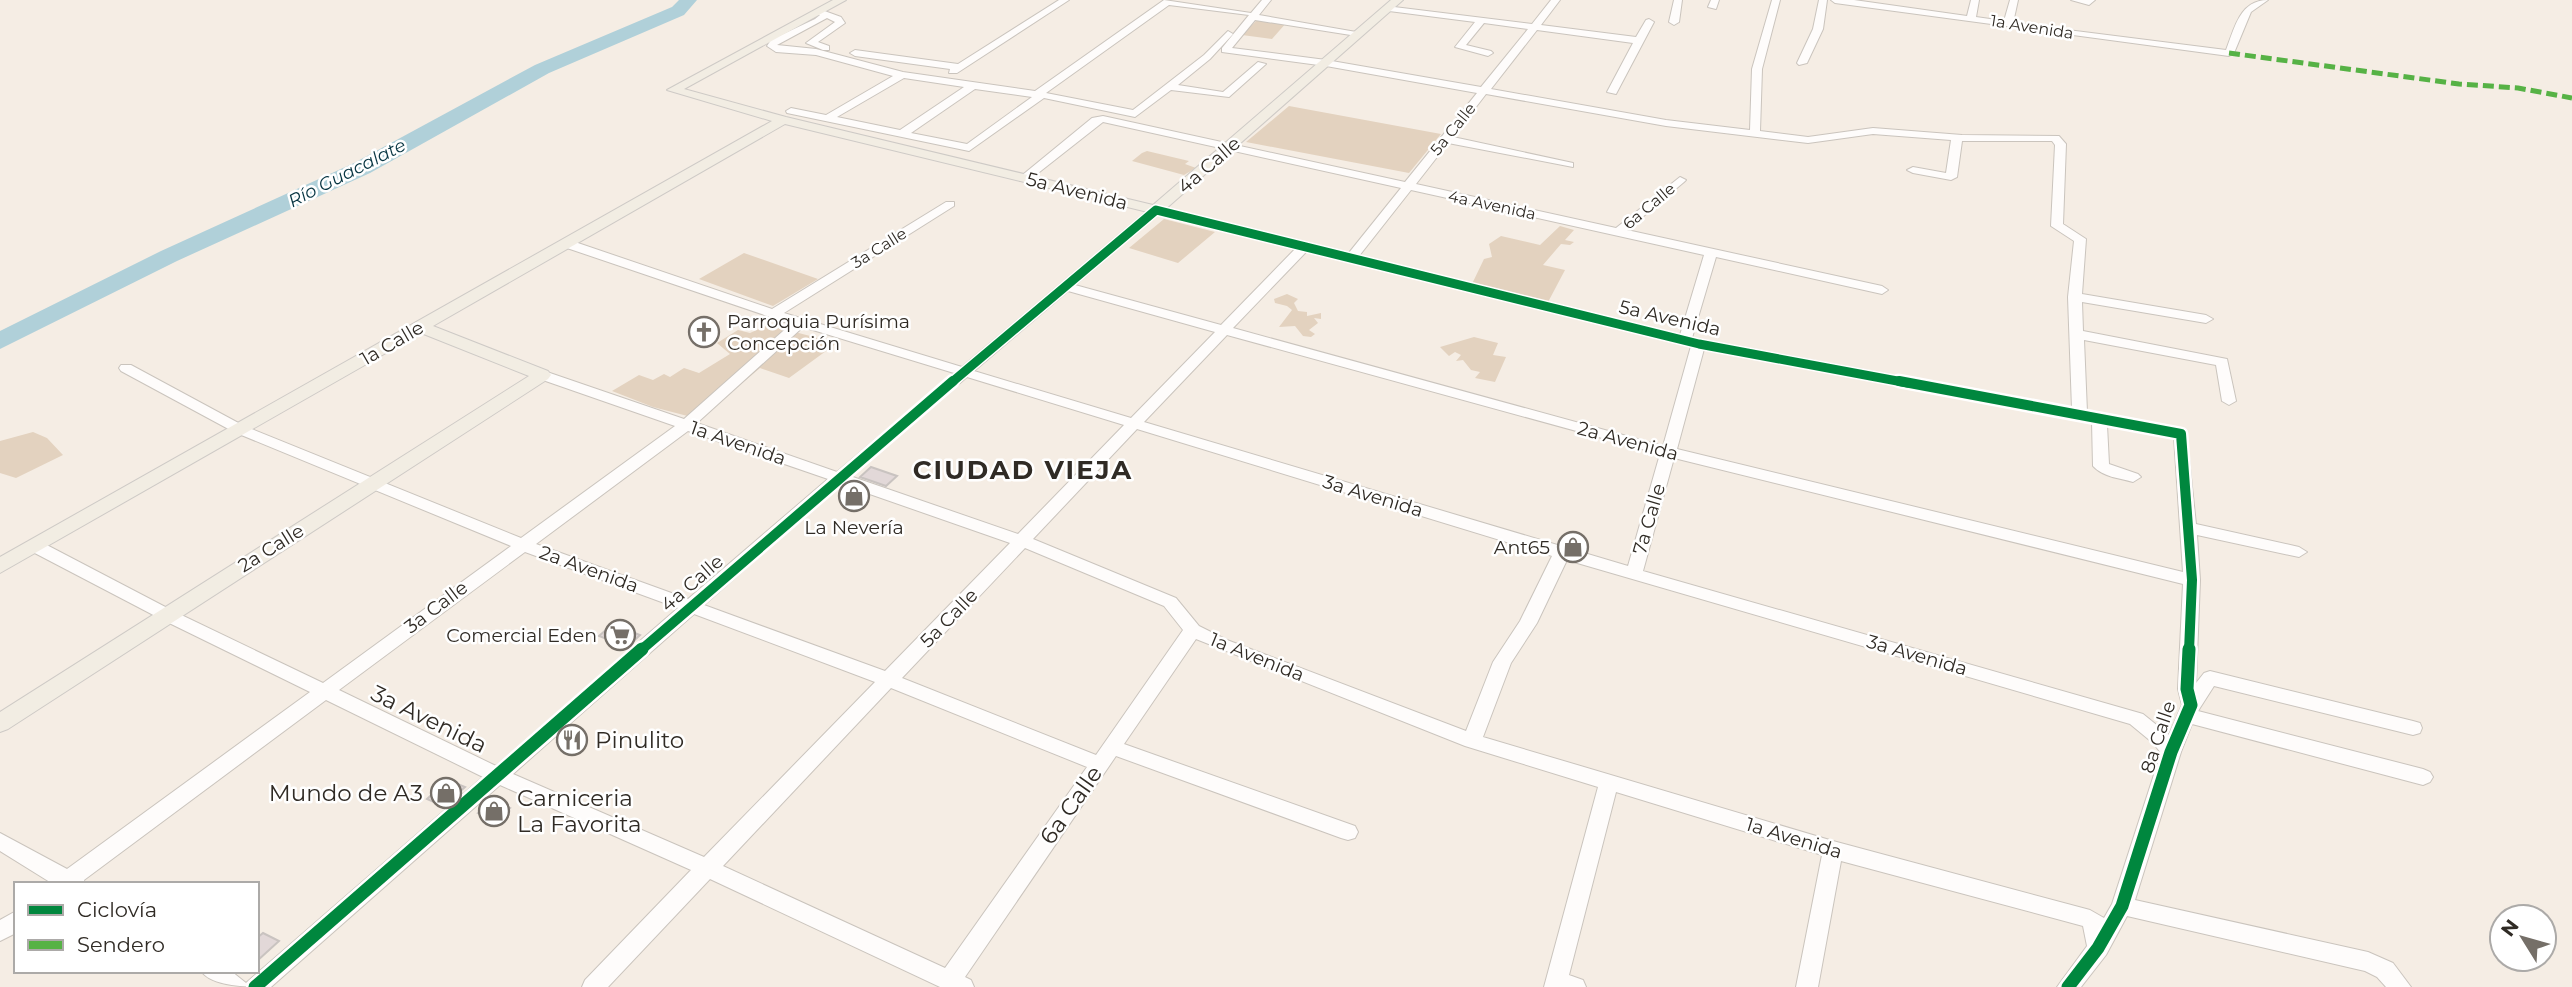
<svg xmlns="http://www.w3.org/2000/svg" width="2572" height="987" viewBox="0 0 2572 987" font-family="Montserrat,sans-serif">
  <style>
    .green { fill: #e3d2bf }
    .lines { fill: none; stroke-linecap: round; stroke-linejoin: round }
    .river { fill: #b0d0d9; fill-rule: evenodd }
    .building { fill: #e2d8d8; stroke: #c9c3c0; stroke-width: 2 }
    .minor-casing { stroke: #cac4bd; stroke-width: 2 }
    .major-casing { stroke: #cecac6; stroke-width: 2 }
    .minor { fill: #fefcfb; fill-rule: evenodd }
    .major { fill: #f2ede3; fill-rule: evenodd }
    .quiet { stroke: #56b245; stroke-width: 5; stroke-dasharray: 11 5; stroke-linecap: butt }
    .cycleway-far2-casing { stroke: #fff; stroke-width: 12 }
    .cycleway-far1-casing { stroke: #fff; stroke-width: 15 }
    .cycleway-casing { stroke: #fff; stroke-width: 18 }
    .cycleway-far2 { stroke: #00873e; stroke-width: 9 }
    .cycleway-far1 { stroke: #00873e; stroke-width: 10 }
    .cycleway { stroke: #00873e; stroke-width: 13 }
    .labels { text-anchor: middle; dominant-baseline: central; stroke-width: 5; stroke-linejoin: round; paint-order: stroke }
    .far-street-label { font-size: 16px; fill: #302b25; stroke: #fff }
    .far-water-label { font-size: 18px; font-style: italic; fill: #063441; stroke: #fff }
    .street-label { font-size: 19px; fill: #302b25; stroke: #fff }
    .poi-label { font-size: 19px; fill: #302b25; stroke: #fff; text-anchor: end }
    .near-street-label { font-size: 23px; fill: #302b25; stroke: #fff }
    .near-poi-label { font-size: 23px; fill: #302b25; stroke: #fff; text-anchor: start }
    .district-label { font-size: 26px; font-weight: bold; letter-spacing: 2px; fill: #302b25; stroke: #fff }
  </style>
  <rect width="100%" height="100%" fill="#f5ede4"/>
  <path class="green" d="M 1258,19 L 1287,22 L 1272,39 L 1242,35 Z
    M 1289,106 L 1441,134 L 1409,173 L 1246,142 Z
    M 1147,151 L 1189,161 L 1185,164 L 1196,168 L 1184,175 L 1132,161 L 1142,153 Z
    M 1164,219 L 1215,232 L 1178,263 L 1129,248 Z
    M 1560,226 L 1574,230 L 1565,240 L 1574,242 L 1570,245 L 1561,244 L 1543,265 L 1565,270 L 1547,304 L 1471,286 L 1484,259 L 1492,257 L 1489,244 L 1501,236 L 1540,245 Z
    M 744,253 L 818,279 L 773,306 L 699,279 Z
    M 1287,294 L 1298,299 L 1294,303 L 1298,311 L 1307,312 L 1307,316 L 1321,313 L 1321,319 L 1314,318 L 1318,323 L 1309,330 L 1315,334 L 1311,337 L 1303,336 L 1295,326 L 1279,327 L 1292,310 L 1287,306 L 1275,303 L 1274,299 Z
    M 768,325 L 837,343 L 789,378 L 760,368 L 699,419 L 653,407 L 612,391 L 639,375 L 653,380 L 664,374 L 670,377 L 684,368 L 699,373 L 730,354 L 717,343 L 738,330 L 750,333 Z
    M 1474,337 L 1498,343 L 1493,355 L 1506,357 L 1495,382 L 1475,378 L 1480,372 L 1471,370 L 1463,360 L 1456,361 L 1461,355 L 1455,352 L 1449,356 L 1440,347 Z
    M 33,432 L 47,438 L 63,455 L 16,478 L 0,473 L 0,441 Z"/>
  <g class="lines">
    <path class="river" d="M 679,0 L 697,0 L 684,15 L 549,73 L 370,173 L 177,261 L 0,349 L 0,331 L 161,251 L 354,163 L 535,65 L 672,7 Z"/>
  </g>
  <path class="building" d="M 871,467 L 897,476 L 886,486 L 860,477 Z
    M 613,624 L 640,635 L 627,647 L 599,636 Z
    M 568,732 L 586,739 L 575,749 L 557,742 Z
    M 448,780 L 465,787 L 443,806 L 427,799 Z
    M 493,800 L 510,808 L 495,822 L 478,813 Z
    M 263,933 L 279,941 L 257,961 L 257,938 Z"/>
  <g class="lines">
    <g class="minor-casing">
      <path id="minor" d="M 1059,0 L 1069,0 L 957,73 L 949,73 L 950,69 L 855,56 L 850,53 L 855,50 L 958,64 Z
        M 1164,0 L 1251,13 L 1262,0 L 1271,0 L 1259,15 L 1362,33 L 1357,36 L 1255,20 L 1232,48 L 1326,60 L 1481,87 L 1528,29 L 1484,23 L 1466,45 L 1491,51 L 1493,53 L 1488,56 L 1455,47 L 1475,22 L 1389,11 L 1386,10 L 1386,6 L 1532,24 L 1551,0 L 1560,0 L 1541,25 L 1636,37 L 1646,20 L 1649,19 L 1654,22 L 1616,94 L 1607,92 L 1633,43 L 1537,30 L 1491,89 L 1666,120 L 1750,130 L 1752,69 L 1772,0 L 1780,0 L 1762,69 L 1760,131 L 1808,137 L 1873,128 L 1962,135 L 2059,136 L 2066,144 L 2063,224 L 2086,239 L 2082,294 L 2206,315 L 2213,319 L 2206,323 L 2082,302 L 2083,331 L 2227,359 L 2236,401 L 2229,405 L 2222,401 L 2216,365 L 2084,340 L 2087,412 L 2186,431 L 2196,524 L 2299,547 L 2307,552 L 2299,557 L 2197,535 L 2200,580 L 2196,683 L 2204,673 L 2210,671 L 2413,721 L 2420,723 L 2422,728 L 2420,733 L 2413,735 L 2214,686 L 2198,711 L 2423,769 L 2430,772 L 2433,777 L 2430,782 L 2423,785 L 2192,724 L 2181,752 L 2135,900 L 2368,952 L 2393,963 L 2411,987 L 2386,987 L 2377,977 L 2365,971 L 2127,916 L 2106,955 L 2081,987 L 2057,987 L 2087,946 L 2083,926 L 1841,861 L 1818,987 L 1796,987 L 1822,855 L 1616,792 L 1569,975 L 1583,980 L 1586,987 L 1544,987 L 1598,787 L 1465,746 L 1196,639 L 1124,744 L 1355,826 L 1358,832 L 1355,838 L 1348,840 L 1341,838 L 1116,756 L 965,977 L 971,980 L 974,987 L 940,987 L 710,879 L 608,987 L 582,987 L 585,980 L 691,870 L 500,785 L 271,987 C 249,987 212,987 201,971 L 231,971 L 246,983 L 483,777 L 326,700 L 84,880 L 85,884 L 53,884 L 0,851 L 0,833 L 67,869 L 310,692 L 161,619 L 29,550 L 27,546 L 29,542 L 41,542 L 173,611 L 323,683 L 511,546 L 234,432 L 121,371 L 119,368 L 121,365 L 131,365 L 244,426 L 521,538 L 675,426 L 537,378 L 535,375 L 537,372 L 547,372 L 684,419 L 791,324 L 564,247 L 564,241 L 572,241 L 772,309 L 946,202 L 954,202 L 954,206 L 784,313 L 962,367 L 1152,207 L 1156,206 L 1348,254 L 1401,188 L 1103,122 L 1028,181 L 1020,181 L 1020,177 L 1092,118 L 1103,116 L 1405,182 L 1477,93 L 1326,66 L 1222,52 L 1222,48 L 1249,15 L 1169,5 L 1046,93 L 1133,110 L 1204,55 L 1228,31 L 1233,34 L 1210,59 L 1178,85 L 1223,92 L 1258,62 L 1266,64 L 1229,97 L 1171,90 L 1135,117 L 1044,98 L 969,151 L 787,113 L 786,111 L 791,108 L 826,115 L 893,76 L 816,55 L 776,52 L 767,46 L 771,40 L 815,19 L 820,15 L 814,12 L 819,9 L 841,17 L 845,23 L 818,42 L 829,46 L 829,50 L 823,50 L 806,43 L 835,22 L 827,18 L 777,45 L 816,49 L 903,72 L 1035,91 ZM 904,78 L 964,87 L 900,130 L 837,117 ZM 975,89 L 1032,97 L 967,144 L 911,133 ZM 1486,94 L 1666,126 L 1808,143 L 1873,134 L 1951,140 L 1946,173 L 1913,167 L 1907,170 L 1913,173 L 1951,180 L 1957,177 L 1962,141 L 2052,141 L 2055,145 L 2051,226 L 2074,241 L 2068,297 L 2072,409 L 1692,338 L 1716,257 L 1882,294 L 1888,290 L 1882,286 L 1627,230 L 1684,182 L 1686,180 L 1680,177 L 1616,228 L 1416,184 L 1448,143 L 1573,167 L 1573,163 L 1453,137 ZM 1411,190 L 1704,255 L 1680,335 L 1359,256 ZM 1158,214 L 1296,248 L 1221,325 L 1075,285 ZM 1307,251 L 1691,346 L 1663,446 L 1233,328 ZM 1068,291 L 1215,332 L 1131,418 L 974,371 ZM 803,327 L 954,373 L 837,472 L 697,423 ZM 1227,335 L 1660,454 L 1628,566 L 1144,422 ZM 1704,349 L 2092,422 L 2093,466 C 2103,477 2119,478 2133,482 L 2141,477 L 2138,474 L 2109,464 L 2107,425 L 2174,437 L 2183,572 L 1677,449 ZM 967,377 L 1124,425 L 1018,534 L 850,476 ZM 1137,429 L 1552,556 L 1520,621 L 1493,662 L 1466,731 L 1227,640 L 1199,626 L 1176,598 L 1033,539 ZM 688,431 L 828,479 L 688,599 L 536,544 ZM 1674,458 L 2183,584 L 2178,689 L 2182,705 L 2169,735 L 2143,714 L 1643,571 ZM 841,484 L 1010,543 L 885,671 L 704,605 ZM 1025,548 L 1164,606 L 1183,630 L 1096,755 L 902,678 ZM 525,552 L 678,608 L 496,766 L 339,690 ZM 1567,560 L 2130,724 L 2153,743 L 2161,753 L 2112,904 L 2104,918 L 2090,910 L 1833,841 L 1483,737 L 1511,663 L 1537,623 ZM 694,614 L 875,682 L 704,857 L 513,774 ZM 891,688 L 1087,767 L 945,968 L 723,866 Z
        M 1674,0 L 1682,0 L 1679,22 L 1674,25 L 1669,22 Z
        M 1711,0 L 1719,0 L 1716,9 L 1708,7 Z
        M 1819,0 L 1827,0 L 1823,29 L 1807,63 L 1799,65 L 1797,63 L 1813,29 Z
        M 1831,0 L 1854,0 L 1967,16 L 1971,0 L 1979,0 L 1976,17 L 2004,21 L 2010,0 L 2018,0 L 2013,23 L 2226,50 C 2235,27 2240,0 2268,0 L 2251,12 L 2234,53 L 2229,56 L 1835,3 Z
        M 2071,0 L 2095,0 L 2089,5 Z
        M 16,911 L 16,933 L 0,941 L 0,920 Z"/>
    </g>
    <g class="major-casing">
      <path id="major" d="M 833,0 L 846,0 L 684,89 L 786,117 L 1153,205 L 1391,0 L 1403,0 L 1161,213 L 1156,214 L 785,124 L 433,326 L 548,371 L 551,375 L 548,379 L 8,729 L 0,732 L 0,712 L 529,376 L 421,333 L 0,573 L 0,557 L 772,121 L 667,90 Z"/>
    </g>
    <use href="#minor" class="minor"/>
    <use href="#major" class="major"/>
    <path class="quiet" d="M 2229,53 L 2459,84 L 2518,88 L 2572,98"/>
    <g class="cycleway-far2-casing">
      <path id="cycleway-far2" d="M 951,383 L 1156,210 L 1699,344 L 1908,383"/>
    </g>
    <g class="cycleway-far1-casing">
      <path id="cycleway-far1" d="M 1899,381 L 2181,434 L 2192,580 L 2189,651
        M 640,651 L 953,381"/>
    </g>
    <g class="cycleway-casing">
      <path id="cycleway" d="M 255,987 L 642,649
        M 2068,987 L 2098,948 L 2122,906 L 2171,752 L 2191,705 L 2187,689 L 2189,649"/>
    </g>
    <use href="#cycleway-far2" class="cycleway-far2"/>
    <use href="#cycleway-far1" class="cycleway-far1"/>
    <use href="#cycleway" class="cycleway"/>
  </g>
  <defs>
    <g id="church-ring" transform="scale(1.575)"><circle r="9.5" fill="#fff" stroke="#756f68" stroke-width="1.5"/><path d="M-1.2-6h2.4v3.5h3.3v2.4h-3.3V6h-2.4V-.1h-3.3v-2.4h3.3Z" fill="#756f68"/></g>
    <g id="shop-ring" transform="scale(1.575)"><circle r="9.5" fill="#fff" stroke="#756f68" stroke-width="1.5"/><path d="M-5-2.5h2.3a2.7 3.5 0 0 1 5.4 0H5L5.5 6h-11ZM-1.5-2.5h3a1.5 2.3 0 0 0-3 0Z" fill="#756f68"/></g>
    <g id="supermarket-ring" transform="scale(1.575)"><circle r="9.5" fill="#fff" stroke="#756f68" stroke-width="1.5"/><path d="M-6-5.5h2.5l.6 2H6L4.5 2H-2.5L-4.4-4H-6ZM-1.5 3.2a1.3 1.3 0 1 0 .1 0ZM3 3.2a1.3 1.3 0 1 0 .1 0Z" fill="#756f68"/></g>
    <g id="restaurant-ring" transform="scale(1.575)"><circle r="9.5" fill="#fff" stroke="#756f68" stroke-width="1.5"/><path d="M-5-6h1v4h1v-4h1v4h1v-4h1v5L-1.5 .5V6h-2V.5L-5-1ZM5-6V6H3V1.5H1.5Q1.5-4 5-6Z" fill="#756f68"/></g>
  </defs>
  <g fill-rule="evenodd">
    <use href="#church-ring" x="704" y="332"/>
    <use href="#shop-ring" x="854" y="496"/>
    <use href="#shop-ring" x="1573" y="547"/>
    <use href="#supermarket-ring" x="620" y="635"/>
    <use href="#restaurant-ring" x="572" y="740"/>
    <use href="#shop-ring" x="446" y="793"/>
    <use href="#shop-ring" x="494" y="811"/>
  </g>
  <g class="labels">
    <g class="far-street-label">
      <text transform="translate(2032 27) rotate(9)">1a Avenida</text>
      <text transform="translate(1453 129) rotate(-51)">5a Calle</text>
      <text transform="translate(1492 205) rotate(12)">4a Avenida</text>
      <text transform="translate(1649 206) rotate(-40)">6a Calle</text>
      <text transform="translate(879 248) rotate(-32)">3a Calle</text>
    </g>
    <g class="far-water-label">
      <text transform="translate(347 173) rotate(-27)">Río Guacalate</text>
    </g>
    <g class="street-label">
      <text transform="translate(1209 165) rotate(-41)">4a Calle</text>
      <text transform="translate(1077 191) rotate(14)">5a Avenida</text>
      <text transform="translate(1670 318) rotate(13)">5a Avenida</text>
      <text transform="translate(392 343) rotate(-30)">1a Calle</text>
      <text transform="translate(1628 441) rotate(15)">2a Avenida</text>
      <text transform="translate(738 443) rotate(19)">1a Avenida</text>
      <text transform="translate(1373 496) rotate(17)">3a Avenida</text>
      <text transform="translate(1649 519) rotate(-74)">7a Calle</text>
      <text transform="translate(271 548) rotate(-32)">2a Calle</text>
      <text transform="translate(589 569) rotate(20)">2a Avenida</text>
      <text transform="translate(692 583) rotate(-41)">4a Calle</text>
      <text transform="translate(436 607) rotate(-37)">3a Calle</text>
      <text transform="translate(949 618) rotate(-46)">5a Calle</text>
      <text transform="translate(1917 655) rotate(16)">3a Avenida</text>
      <text transform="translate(1257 657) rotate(22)">1a Avenida</text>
      <text transform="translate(2158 737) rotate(-72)">8a Calle</text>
      <text transform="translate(1794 838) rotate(17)">1a Avenida</text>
    </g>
    <g class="poi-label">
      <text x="727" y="321" text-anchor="start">Parroquia Purísima<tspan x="727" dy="22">Concepción</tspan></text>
      <text x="854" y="527" text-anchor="middle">La Nevería</text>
      <text x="1550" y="547">Ant65</text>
      <text x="597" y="635">Comercial Eden</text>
    </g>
    <g class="near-street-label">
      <text transform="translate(429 719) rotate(26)">3a Avenida</text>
      <text transform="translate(1071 805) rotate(-55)">6a Calle</text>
    </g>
    <g class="near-poi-label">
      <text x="595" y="740">Pinulito</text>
      <text x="423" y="793" text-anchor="end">Mundo de A3</text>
      <text x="517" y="798">Carniceria<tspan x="517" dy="26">La Favorita</tspan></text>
    </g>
    <g class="district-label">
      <text x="1023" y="470">CIUDAD VIEJA</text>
    </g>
  </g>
  <rect x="14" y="882" width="245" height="91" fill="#ffffff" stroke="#acaaa8" stroke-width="2"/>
  <rect x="28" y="905" width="35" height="10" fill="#00873e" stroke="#acaaa8" stroke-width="2"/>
  <text x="77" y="917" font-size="21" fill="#302b25">Ciclovía</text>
  <rect x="28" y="940" width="35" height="10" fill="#56b245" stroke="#acaaa8" stroke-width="2"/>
  <text x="77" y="952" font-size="21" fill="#302b25">Sendero</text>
  <g transform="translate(2523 938) rotate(307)"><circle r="33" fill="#ffffff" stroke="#acaaa8" stroke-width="2"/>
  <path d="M0-5L12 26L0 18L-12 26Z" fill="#756f68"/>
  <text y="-10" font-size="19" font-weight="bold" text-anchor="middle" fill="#302b25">N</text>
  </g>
</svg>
